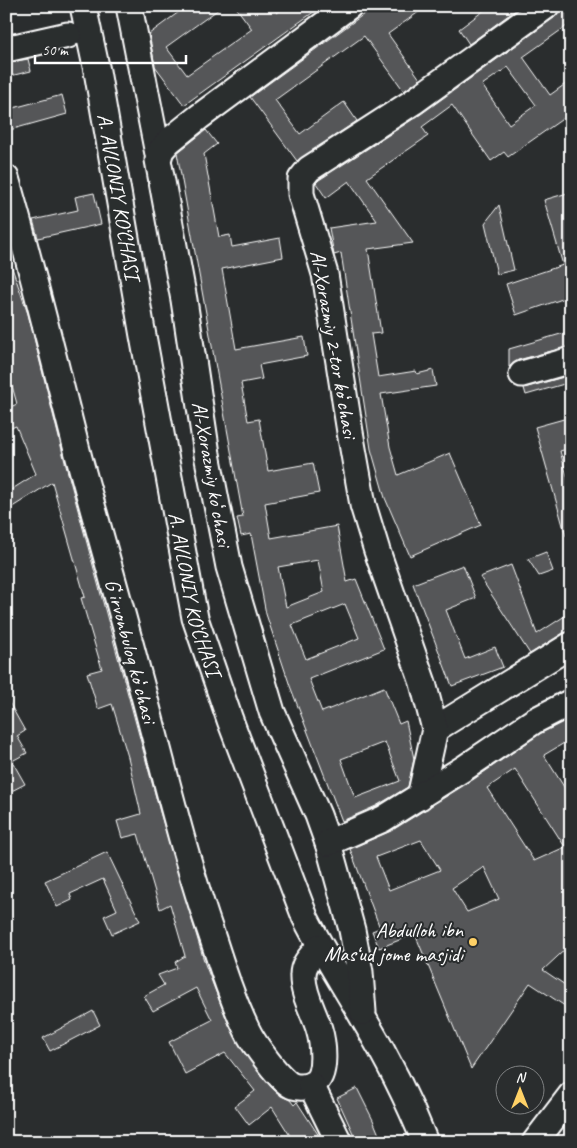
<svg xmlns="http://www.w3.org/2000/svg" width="577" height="1148" viewBox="0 0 577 1148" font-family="Caveat,sans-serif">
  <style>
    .building { fill: #555758; stroke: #fff; fill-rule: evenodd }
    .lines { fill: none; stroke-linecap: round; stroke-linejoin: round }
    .street-casing { stroke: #fff; stroke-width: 29 }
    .street { stroke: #2a2d2e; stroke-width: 25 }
    .poi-dot { fill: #ffd166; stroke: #2a2d2e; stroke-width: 2 }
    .labels { text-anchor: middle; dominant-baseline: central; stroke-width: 4; stroke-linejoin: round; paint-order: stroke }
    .street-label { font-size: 21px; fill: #fff; stroke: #2a2d2e }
    .poi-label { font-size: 21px; fill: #fff; stroke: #2a2d2e; text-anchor: end }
  </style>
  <rect width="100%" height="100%" fill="#2a2d2e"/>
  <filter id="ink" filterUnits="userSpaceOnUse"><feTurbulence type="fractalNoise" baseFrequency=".02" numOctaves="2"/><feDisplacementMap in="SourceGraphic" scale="10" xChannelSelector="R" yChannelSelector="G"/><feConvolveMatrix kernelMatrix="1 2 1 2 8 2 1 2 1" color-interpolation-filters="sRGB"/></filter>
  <g filter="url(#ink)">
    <path class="building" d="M 187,6 L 223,6 L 166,47 L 187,75 L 252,29 L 235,6 L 272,6 L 277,13 L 286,6 L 322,6 L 184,105 L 155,66 L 149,34 Z
      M 375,6 L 427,6 L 388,34 L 420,79 L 404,91 L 364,36 L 275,100 L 300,134 L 344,102 L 357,121 L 297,161 L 250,97 Z
      M 490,6 L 521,6 L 469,44 L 459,29 Z
      M 560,6 L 571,6 L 571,23 L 523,57 L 550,95 L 571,80 L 571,113 L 508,157 L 504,152 L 491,161 L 452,105 L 422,127 L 428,136 L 367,178 L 413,243 L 368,249 L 381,333 L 371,334 L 378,377 L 416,371 L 417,374 L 433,370 L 436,386 L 381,394 L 390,447 L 398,475 L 450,453 L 481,525 L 410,556 L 385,498 L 371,449 L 341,253 L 334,255 L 329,228 L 377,221 L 349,181 L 326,198 L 316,183 L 319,180 L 421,114 L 554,18 L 559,12 ZM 508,67 L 536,105 L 509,124 L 482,85 Z
      M 28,59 L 31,71 L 6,77 L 6,63 Z
      M 62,95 L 67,114 L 6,131 L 6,110 Z
      M 206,130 L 217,144 L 204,154 L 219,237 L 230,235 L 232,247 L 280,238 L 283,257 L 222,269 L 236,349 L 304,337 L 307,356 L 259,365 L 262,379 L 241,383 L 248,421 L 259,419 L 268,471 L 313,463 L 319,493 L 265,503 L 271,538 L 337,526 L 347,582 L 356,579 L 384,649 L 309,679 L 322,712 L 384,687 L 399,724 L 406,721 L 414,759 L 408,787 L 376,806 L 342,821 L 290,686 L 266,614 L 251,534 L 241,536 L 237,518 L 243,517 L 177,153 ZM 318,560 L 324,592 L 286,607 L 278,567 ZM 345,604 L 359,638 L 306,659 L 292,625 ZM 385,742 L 400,781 L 355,798 L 341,759 Z
      M 571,192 L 571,296 L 516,315 L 506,284 L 563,265 L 544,200 Z
      M 94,193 L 101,224 L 38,238 L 33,220 L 78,210 L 75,197 Z
      M 499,205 L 514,270 L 497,274 L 485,223 Z
      M 9,259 L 28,314 L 65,462 L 160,812 L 205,964 L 229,1025 L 243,1051 L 272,1088 L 281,1096 L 290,1100 L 294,1105 L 297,1102 L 323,1142 L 294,1142 L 272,1107 L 249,1125 L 235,1106 L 255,1091 L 225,1053 L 185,1074 L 169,1042 L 212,1020 L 196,988 L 153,1011 L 144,996 L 164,985 L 158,975 L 177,968 L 175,962 L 185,956 L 170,904 L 160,909 L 138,834 L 122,838 L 117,821 L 141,814 L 128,757 L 112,704 L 98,709 L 87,673 L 102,669 L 81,598 L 85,597 L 52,482 L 6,511 L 6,493 L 36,474 L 16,426 L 6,430 L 6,409 L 17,404 L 6,364 L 6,260 Z
      M 571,331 L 571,346 L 518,360 L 509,367 L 509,349 Z
      M 571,375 L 571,382 L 526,395 L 524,388 Z
      M 571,417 L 571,448 L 560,451 L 571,490 L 571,535 L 566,536 L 535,427 Z
      M 546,552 L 553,571 L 539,576 L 528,559 Z
      M 463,565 L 476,598 L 446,610 L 465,659 L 495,647 L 503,667 L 452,686 L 413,584 Z
      M 511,565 L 537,634 L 571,612 L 571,631 L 563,633 L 530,654 L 480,577 Z
      M 6,697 L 25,731 L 17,736 L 27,753 L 12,761 L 25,784 L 6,794 Z
      M 571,718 L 571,739 L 544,755 L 571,798 L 571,944 L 543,970 L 571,989 L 571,1010 L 530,983 L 471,1069 L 415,934 L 379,948 L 372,931 L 380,928 L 350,849 L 391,831 L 474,779 L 541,733 ZM 515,769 L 565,847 L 534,861 L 487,788 ZM 421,840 L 440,870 L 389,890 L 376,857 ZM 484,867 L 499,899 L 467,912 L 452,888 Z
      M 107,852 L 140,921 L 112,934 L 104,916 L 117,910 L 103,879 L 70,894 L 72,900 L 57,907 L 45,881 Z
      M 93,1011 L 100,1025 L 50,1051 L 43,1038 Z
      M 357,1088 L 373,1120 L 382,1142 L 357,1142 L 337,1098 Z"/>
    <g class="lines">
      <g class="street-casing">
        <g id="street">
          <path id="s1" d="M 83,6 L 97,71 L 143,336 L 195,618 L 230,720 L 305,917 C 322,951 343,983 362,1016 C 386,1056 408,1099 425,1142"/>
          <path d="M 129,6 L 158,154"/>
          <path d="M 349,6 L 199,117 L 169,141 L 161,150 L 158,160 L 184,300 L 207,454 L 229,567 L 272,712 L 318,815 L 328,843 L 352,930 L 360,972 L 363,1012"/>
          <path d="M 6,49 L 68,35"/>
          <path d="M 6,178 C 33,271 55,365 79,458 C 99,531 120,604 139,677 C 163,765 183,853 213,939 C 223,970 233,1001 247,1030 C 252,1041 281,1083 293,1086 C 300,1088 308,1087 314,1083 C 327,1075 323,1042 319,1029 C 314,1012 302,993 303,975 C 303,963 312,956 319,947"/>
          <path d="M 522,374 L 571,360"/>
          <path d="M 435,729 L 571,645"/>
          <path d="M 420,797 L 435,729 L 423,683 L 377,551 L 363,505 L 350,432 L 325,274 L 301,194 L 301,179 L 309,169 L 413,102 L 546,6"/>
          <path d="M 328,843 L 383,819 L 466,767 L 534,721 L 571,702"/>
          <path d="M 311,1085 L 339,1142"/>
          <path d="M 535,1142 L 571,1095"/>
        </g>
      </g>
      <use href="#street" class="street"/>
    </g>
  </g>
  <circle class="poi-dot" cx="473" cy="942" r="5"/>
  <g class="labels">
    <g class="street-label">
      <text stroke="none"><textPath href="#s1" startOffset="194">A. AVLONIY KO‘CHASI</textPath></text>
      <text transform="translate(334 344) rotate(80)">Al-Xorazmiy 2-tor koʻchasi</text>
      <text transform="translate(212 474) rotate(80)">Al-Xorazmiy koʻchasi</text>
      <text stroke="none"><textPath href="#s1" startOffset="599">A. AVLONIY KO‘CHASI</textPath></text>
      <text transform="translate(131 651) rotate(75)">Gʻirvonbuloq koʻchasi</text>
    </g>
    <g class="poi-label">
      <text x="463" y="930">Abdulloh ibn<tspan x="463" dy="24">Mas‘ud jome masjidi</tspan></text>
    </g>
  </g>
  <rect width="577" height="1148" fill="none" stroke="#2a2d2e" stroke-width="25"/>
  <rect x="12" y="12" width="552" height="1123" fill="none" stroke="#fff" stroke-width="2" filter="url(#ink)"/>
  <g transform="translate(520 1090)"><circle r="24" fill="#2a2d2e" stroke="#7f8182"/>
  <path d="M0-4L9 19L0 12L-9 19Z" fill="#ffd166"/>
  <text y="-8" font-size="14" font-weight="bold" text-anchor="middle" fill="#ffffff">N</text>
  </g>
  <path d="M35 55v8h151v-8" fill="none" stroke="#ffffff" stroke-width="2.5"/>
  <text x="42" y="55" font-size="15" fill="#ffffff" stroke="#2a2d2e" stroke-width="4" paint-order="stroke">50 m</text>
</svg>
